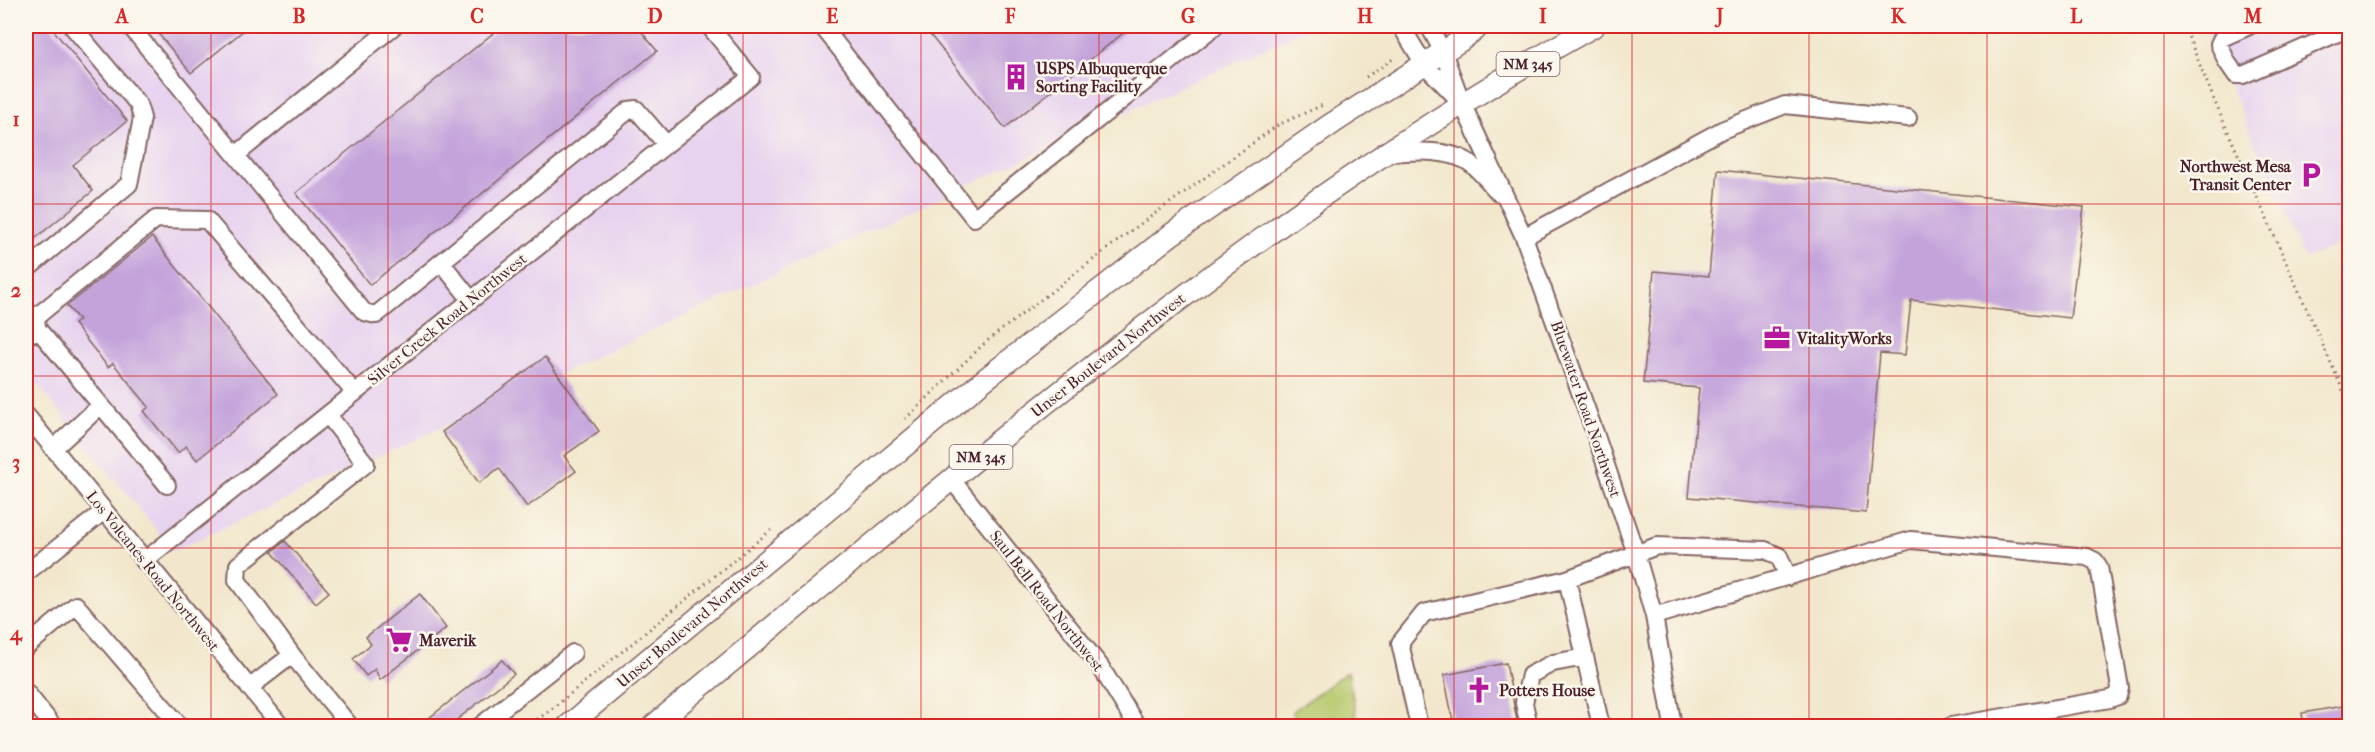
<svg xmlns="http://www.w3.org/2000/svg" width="2375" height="752" viewBox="0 0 2375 752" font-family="'IM FELL French Canon',serif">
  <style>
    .built { fill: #e7d2ef }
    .green { fill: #b5c76b; stroke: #80734b; stroke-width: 1.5 }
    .building { fill: #c4a3db }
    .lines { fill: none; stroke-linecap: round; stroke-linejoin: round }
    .minor-casing { stroke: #856563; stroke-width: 20 }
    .major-casing { stroke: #856563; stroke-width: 24 }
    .path { stroke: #856563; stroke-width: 3; stroke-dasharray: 1.5 4.5; stroke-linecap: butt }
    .minor { stroke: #fff; stroke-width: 16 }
    .major { stroke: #fff; stroke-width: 21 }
    .grid { fill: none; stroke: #d62828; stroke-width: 1.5; stroke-opacity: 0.55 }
    .labels { text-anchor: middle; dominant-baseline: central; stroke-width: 5; stroke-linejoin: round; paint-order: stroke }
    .shield { fill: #fbf7ec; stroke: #7f6065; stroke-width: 1.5 }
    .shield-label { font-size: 15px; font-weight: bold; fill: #4a1f2b }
    .poi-label { font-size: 16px; font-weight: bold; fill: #4a1f2b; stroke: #fbf7ec; text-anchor: start }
    .street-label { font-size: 16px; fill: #4a1f2b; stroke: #fbf7ec }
    .neatline { fill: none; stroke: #d62828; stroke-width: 2 }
    .grid-label { font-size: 20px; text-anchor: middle; font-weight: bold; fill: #d62828 }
  </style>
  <rect width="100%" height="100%" fill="#fbf7ec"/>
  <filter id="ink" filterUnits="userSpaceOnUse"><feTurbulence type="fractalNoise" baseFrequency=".0167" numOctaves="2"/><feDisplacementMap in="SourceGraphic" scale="12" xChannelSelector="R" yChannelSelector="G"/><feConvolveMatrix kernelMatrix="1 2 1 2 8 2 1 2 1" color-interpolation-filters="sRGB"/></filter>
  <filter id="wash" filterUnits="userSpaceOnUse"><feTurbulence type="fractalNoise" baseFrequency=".008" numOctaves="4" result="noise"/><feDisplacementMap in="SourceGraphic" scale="24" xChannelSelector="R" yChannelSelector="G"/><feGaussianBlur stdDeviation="1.35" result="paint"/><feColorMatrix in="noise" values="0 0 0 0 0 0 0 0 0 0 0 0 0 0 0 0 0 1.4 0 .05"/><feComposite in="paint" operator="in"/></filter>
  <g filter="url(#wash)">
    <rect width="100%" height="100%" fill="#f2e7cc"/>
    <path class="built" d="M 26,26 L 1313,26 L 174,551 L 26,371 Z
      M 2204,26 L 2349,26 L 2349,240 L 2305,259 Z"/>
    <path class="green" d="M 1348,671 L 1358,726 L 1295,726 L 1292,712 Z"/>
    <g id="blocks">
      <path class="building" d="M 26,26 L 50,26 L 127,121 L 73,165 L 93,191 L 26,246 Z
        M 152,26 L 249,26 L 191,73 Z
        M 502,26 L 637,26 L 657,51 L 370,285 L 296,193 Z
        M 923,26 L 1132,26 L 1005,128 Z
        M 1718,170 L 2084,207 L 2070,318 L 1911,300 L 1905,355 L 1880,353 L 1866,513 L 1689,497 L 1699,388 L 1643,383 L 1654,271 L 1709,276 Z
        M 152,237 L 278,394 L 197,460 L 186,446 L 178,453 L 144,411 L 149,407 L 113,363 L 108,367 L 74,324 L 79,320 L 67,306 Z
        M 545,357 L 599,431 L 564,456 L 576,471 L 527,507 L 499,468 L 479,483 L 442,432 Z
        M 285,541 L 329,592 L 316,603 L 272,552 Z
        M 420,594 L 446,628 L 380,680 L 375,669 L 366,676 L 353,659 L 371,644 L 366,637 Z
        M 502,660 L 514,674 L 449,726 L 419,726 Z
        M 1506,663 L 1518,726 L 1454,726 L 1444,675 Z
        M 2349,705 L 2349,726 L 2304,726 L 2302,713 Z"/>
    </g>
  </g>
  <g filter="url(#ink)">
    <use href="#blocks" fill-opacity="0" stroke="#856563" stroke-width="1.5"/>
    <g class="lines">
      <g class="minor-casing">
        <path id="minor" d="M 130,26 L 364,312 L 376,315 L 629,110 L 636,109 L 666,144
          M 822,26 L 974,218 L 1215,26
          M 1401,26 L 1424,64 L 1457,98
          M 1429,26 L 1443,52 L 1462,103 L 1524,237 L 1595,433 L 1636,554 L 1654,616 L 1673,726
          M 2249,26 L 2222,38 L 2219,44 L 2227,62 L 2236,75 L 2243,75 L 2340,32 L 2337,26
          M 1386,153 C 1412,152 1442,148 1465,160 C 1478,167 1489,183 1499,193
          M 236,155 L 394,26
          M 1524,237 L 1722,130 L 1785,105 L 1908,118
          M 441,262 L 471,300
          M 26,270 L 129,184 L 142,118 L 138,104 L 72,26
          M 37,328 L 167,485
          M 26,337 L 37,328 L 36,317 L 156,219 L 207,220 L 355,393
          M 26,415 L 281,726
          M 53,449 L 100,406
          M 952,480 L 1100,666 L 1137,726
          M 144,561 L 751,77 L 709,26
          M 26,573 L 104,511
          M 1567,579 L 1657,546 L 1765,550 L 1779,556 L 1788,577
          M 1654,616 L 1911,540 L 2087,557 L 2095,561 L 2099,567 L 2120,688 L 2118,696 L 2110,699 L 1951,726
          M 26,647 L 76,605 L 180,726
          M 292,655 L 350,726
          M 249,688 L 292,655 L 237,580 L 238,565 L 366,464 L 328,415
          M 26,692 L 53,726
          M 480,726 L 573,653
          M 1419,726 L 1400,643 L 1424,613 L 1567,579 L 1601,726
          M 1529,726 L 1524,703 L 1530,675 L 1553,663 L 1585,657"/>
      </g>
      <g class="major-casing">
        <path id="major" d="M 568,726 L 984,380 L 1172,234 L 1333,123 L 1460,41 L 1479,26
          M 653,726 C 955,478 1251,216 1594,26"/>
      </g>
      <path class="path" d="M 2184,26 L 2217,107 L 2350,406
        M 1366,77 L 1393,59
        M 905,419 L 987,341 L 1128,233 L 1278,125 L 1325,104
        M 313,722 L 324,726
        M 527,726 L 548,712 L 771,530"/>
      <use href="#minor" class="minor"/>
      <use href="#major" class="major"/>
    </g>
  </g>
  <path class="grid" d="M 211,26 L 211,726M 388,26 L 388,726M 566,26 L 566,726M 743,26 L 743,726M 921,26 L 921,726M 1099,26 L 1099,726M 1276,26 L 1276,726M 1454,26 L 1454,726M 1632,26 L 1632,726M 1809,26 L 1809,726M 1987,26 L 1987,726M 2164,26 L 2164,726M 26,204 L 2350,204M 26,376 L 2350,376M 26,548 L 2350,548"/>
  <defs>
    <g id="building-bare" transform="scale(2.07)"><path d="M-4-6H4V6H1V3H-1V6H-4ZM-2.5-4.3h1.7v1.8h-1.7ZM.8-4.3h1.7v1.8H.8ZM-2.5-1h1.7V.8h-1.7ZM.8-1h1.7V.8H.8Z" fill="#b5179e" stroke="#fbf7ec" stroke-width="2.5" paint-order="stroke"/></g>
    <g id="parking-bare" transform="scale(2.07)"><path d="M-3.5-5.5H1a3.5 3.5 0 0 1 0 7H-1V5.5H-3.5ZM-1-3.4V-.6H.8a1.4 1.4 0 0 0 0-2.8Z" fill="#b5179e" stroke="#fbf7ec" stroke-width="2.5" paint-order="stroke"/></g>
    <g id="office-bare" transform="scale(2.07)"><path d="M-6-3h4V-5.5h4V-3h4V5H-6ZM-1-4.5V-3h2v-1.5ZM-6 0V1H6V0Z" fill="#b5179e" stroke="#fbf7ec" stroke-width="2.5" paint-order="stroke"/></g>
    <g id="supermarket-bare" transform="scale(2.07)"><path d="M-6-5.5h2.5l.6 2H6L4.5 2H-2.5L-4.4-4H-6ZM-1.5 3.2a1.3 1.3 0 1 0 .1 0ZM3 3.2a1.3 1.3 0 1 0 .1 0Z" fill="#b5179e" stroke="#fbf7ec" stroke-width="2.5" paint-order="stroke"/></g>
    <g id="church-bare" transform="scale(2.07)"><path d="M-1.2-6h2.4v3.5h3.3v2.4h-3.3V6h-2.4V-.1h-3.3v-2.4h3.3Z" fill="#b5179e" stroke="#fbf7ec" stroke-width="2.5" paint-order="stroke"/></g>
  </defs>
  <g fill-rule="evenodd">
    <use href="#building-bare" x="1016" y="77"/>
    <use href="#parking-bare" x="2311" y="175"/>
    <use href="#office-bare" x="1777" y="338"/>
    <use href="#supermarket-bare" x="399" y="640"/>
    <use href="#church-bare" x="1479" y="690"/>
  </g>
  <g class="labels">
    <g class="shield">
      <rect x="1496.5" y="52" width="63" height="24" rx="4.5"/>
      <rect x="949.5" y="445" width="63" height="24" rx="4.5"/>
    </g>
    <g class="shield-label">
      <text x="1528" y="64">NM 345</text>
      <text x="981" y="457">NM 345</text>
    </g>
    <g class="poi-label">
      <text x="1036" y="68">USPS Albuquerque<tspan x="1036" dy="18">Sorting Facility</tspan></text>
      <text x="2291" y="166" text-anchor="end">Northwest Mesa<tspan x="2291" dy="18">Transit Center</tspan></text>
      <text x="1797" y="338">VitalityWorks</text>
      <text x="419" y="640">Maverik</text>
      <text x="1499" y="690">Potters House</text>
    </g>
    <g class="street-label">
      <text transform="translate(447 319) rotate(-39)">Silver Creek Road Northwest</text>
      <text transform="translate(1108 355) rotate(-38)">Unser Boulevard Northwest</text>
      <text transform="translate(1586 409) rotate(71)">Bluewater Road Northwest</text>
      <text transform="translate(153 571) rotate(51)">Los Volcanes Road Northwest</text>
      <text transform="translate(1047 601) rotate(52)">Saul Bell Road Northwest</text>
      <text transform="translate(692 623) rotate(-40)">Unser Boulevard Northwest</text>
    </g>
  </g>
  <rect width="2375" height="752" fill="none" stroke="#fbf7ec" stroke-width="66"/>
  <rect x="33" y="33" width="2309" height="686" class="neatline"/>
  <g class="grid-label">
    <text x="122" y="23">A</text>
    <text x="299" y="23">B</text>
    <text x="477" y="23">C</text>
    <text x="655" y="23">D</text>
    <text x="832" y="23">E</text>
    <text x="1010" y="23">F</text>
    <text x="1188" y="23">G</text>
    <text x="1365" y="23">H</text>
    <text x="1543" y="23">I</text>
    <text x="1720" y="23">J</text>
    <text x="1898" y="23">K</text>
    <text x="2076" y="23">L</text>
    <text x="2253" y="23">M</text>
    <text x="16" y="126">1</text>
    <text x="16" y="297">2</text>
    <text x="16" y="469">3</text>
    <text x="16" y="640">4</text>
  </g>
</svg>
